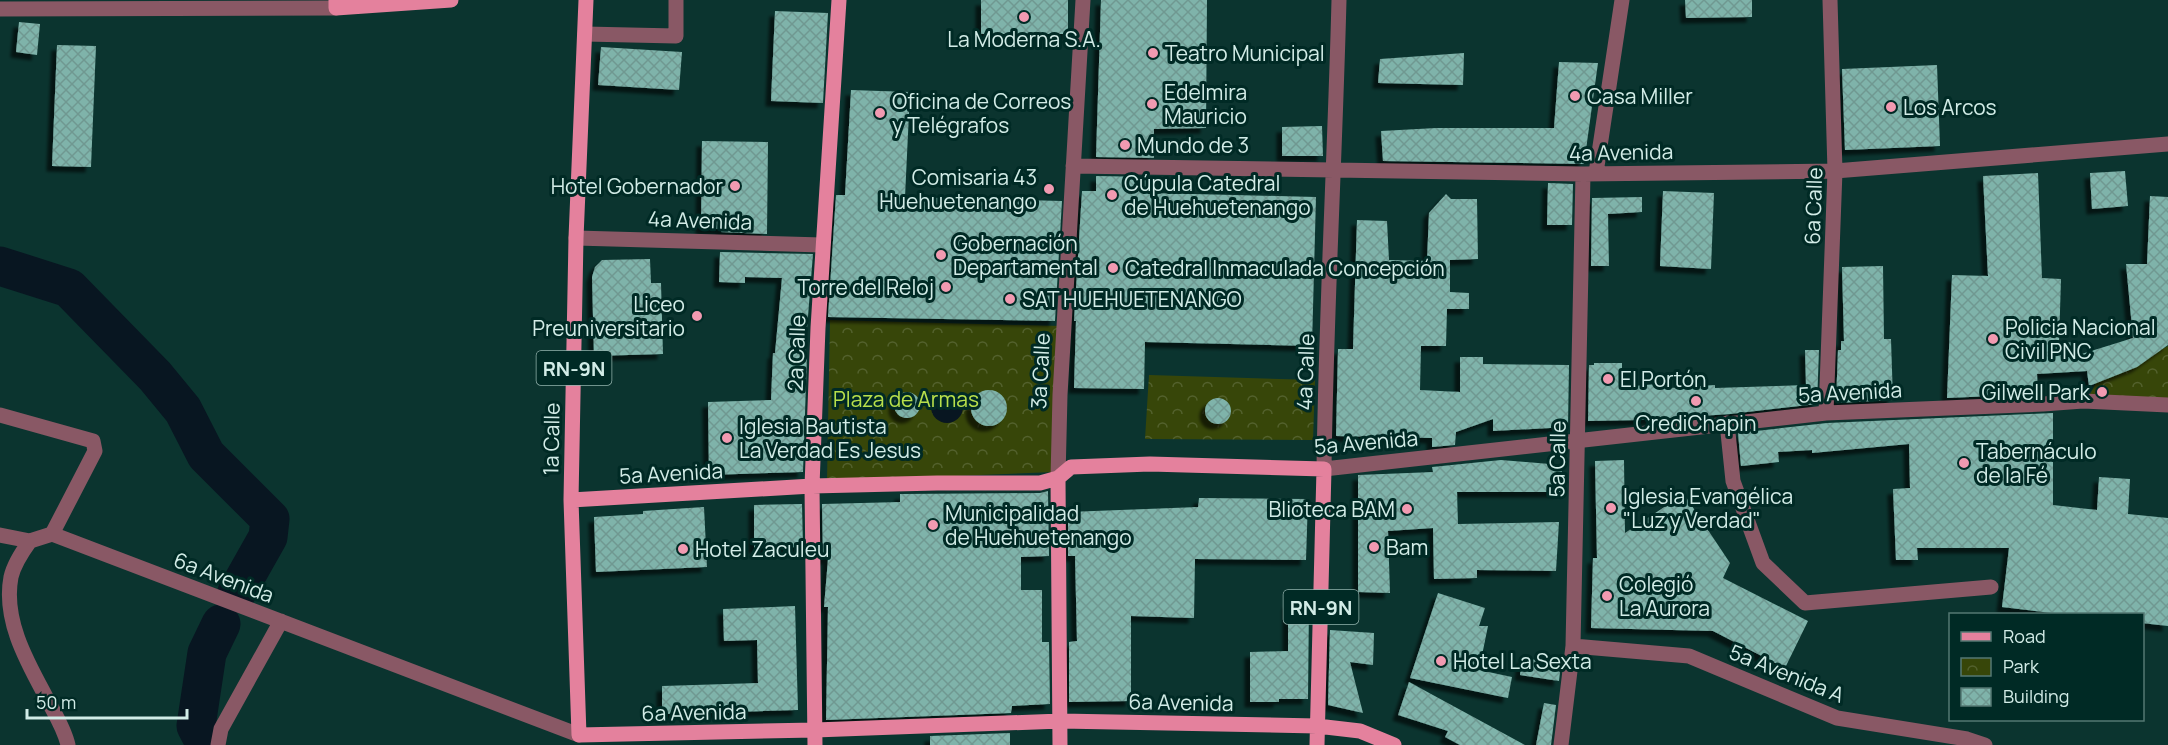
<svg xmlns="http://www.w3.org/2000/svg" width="2168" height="745" viewBox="0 0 2168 745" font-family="Manrope,sans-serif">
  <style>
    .park { fill: url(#park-crowns) }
    .water { fill: #081621 }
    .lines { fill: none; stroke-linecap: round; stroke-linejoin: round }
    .river { stroke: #081621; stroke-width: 39 }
    .building { fill: url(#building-cross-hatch); filter: url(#shadow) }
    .minor { stroke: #895865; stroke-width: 15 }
    .major { stroke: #e4819d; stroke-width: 15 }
    .poi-dot { fill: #f19ab1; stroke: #002a25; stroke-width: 2 }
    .labels { text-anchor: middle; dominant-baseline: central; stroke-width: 6; stroke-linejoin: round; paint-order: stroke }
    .shield { fill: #002a25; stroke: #93b2ad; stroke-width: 1.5 }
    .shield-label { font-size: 20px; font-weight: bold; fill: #d2ece7 }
    .poi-label { font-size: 21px; fill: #d2ece7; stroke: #002a25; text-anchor: start }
    .street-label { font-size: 21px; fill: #d2ece7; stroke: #002a25 }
    .park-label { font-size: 21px; fill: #b8e04b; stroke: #002a25 }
  </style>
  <defs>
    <pattern id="park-crowns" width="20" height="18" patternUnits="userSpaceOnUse" patternTransform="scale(1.5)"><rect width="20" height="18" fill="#374609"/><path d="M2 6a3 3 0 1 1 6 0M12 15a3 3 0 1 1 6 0" fill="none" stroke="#53612d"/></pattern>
    <pattern id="building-cross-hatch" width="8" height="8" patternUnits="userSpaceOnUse" patternTransform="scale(1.5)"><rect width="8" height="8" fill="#7fb3aa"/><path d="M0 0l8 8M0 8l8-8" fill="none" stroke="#6f9891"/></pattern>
    <filter id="shadow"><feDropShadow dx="-5.5" dy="5.5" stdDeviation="1.5" flood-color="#0009"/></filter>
  </defs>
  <rect width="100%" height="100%" fill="#0b342f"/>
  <path class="park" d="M 830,320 L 1061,326 L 1054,472 L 827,481 Z
    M 2168,346 L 2168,399 L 2089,396 L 2096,383 Z
    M 1149,375 L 1315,380 L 1313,440 L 1145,439 Z"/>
  <path class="water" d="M931 407a16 16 0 1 1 32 0a16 16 0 1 1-32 0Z"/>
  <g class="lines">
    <path class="river" d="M 0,266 L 69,288 L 155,376 L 183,410 L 206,455 L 270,519 L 268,537 L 237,592
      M 206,745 L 196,726 L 207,653 L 221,624"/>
  </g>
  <path class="building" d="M 981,0 L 1068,0 L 1068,34 L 981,34 Z
    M 1101,0 L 1207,0 L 1206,128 L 1154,129 L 1154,158 L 1096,157 Z
    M 1685,0 L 1752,0 L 1752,17 L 1686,18 Z
    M 775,11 L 828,13 L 823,103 L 771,101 Z
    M 19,22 L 40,24 L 37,55 L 16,52 Z
    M 57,45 L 96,46 L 91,167 L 52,166 Z
    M 601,47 L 682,52 L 679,90 L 598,85 Z
    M 1464,53 L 1463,85 L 1378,83 L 1380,59 Z
    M 1559,62 L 1598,63 L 1584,164 L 1383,161 L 1381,131 L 1436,128 L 1554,128 Z
    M 1937,65 L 1940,146 L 1845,150 L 1842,69 Z
    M 851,90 L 910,92 L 905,197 L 1062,201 L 1055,321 L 828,317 L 836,195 L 845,195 Z
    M 1322,126 L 1323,156 L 1282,156 L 1282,127 Z
    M 702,141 L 768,142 L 767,234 L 721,232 L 721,229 L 701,229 Z
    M 2125,171 L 2128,206 L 2092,209 L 2090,173 Z
    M 2038,173 L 2042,278 L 2061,279 L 2059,343 L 2074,342 L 2075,356 L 2133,338 L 2126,264 L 2147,264 L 2150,196 L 2168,197 L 2168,345 L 2137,367 L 2089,386 L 2087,371 L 2037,374 L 2038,394 L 1947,398 L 1952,275 L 1988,276 L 1983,176 Z
    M 1096,176 L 1153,177 L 1153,193 L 1316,197 L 1312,346 L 1145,342 L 1144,389 L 1074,388 L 1076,321 L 1074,321 L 1082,191 L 1096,191 Z
    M 1548,183 L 1573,184 L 1572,225 L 1547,225 Z
    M 1663,191 L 1714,193 L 1711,269 L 1660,266 Z
    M 1446,194 L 1451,199 L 1477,199 L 1478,259 L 1450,260 L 1450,292 L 1469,293 L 1469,309 L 1447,309 L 1446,346 L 1421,346 L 1420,390 L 1460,392 L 1460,357 L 1483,357 L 1483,364 L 1569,365 L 1568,427 L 1493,431 L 1493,419 L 1456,432 L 1455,445 L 1432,447 L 1432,438 L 1336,436 L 1338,349 L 1353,349 L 1357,220 L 1387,221 L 1389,260 L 1427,261 L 1429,213 Z
    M 1642,197 L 1642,212 L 1608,214 L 1609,266 L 1591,266 L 1592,198 Z
    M 720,252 L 813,254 L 805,354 L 807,355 L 803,472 L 709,475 L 708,402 L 771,400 L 773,353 L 775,353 L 782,278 L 745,277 L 745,283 L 719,282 Z
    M 650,259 L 651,283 L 661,283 L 663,354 L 594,356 L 592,277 L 595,267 L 602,260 Z
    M 1883,266 L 1884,339 L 1891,339 L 1893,400 L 1836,403 L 1838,350 L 1841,350 L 1841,341 L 1844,341 L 1842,267 Z
    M 1805,350 L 1819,350 L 1817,404 L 1730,414 L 1641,420 L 1588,421 L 1589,365 L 1594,365 L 1594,363 L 1622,363 L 1622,387 L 1669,383 L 1670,388 L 1715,385 L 1715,388 L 1806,385 Z
    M971 408a18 18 0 1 1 36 0a18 18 0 1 1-36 0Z
    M894 405a13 13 0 1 1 26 0a13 13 0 1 1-26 0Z
    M1205 411a13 13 0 1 1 26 0a13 13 0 1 1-26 0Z
    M 2053,413 L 2053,505 L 2097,510 L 2099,477 L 2130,479 L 2128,514 L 2168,518 L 2168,626 L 2142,623 L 2142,615 L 2068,615 L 2002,607 L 2009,548 L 1917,548 L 1918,560 L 1896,560 L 1893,489 L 1910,488 L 1909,444 L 1812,453 L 1812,450 L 1778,452 L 1779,462 L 1741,466 L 1738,433 L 1827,423 Z
    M 1501,460 L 1562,465 L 1561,492 L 1457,492 L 1458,524 L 1559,522 L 1556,571 L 1477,570 L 1477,578 L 1434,579 L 1433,528 L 1388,531 L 1390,593 L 1358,592 L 1358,475 L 1433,472 L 1432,467 Z
    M 1624,460 L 1625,533 L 1684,494 L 1730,563 L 1723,578 L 1808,621 L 1785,668 L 1713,631 L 1591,628 L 1593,558 L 1597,558 L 1595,461 Z
    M 1048,491 L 1049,556 L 1021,557 L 1021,590 L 1042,590 L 1042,642 L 1049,642 L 1050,704 L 1012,706 L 1011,713 L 826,720 L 828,607 L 824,607 L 828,559 L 823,559 L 822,504 L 900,502 L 900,494 L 1040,493 Z
    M 1199,498 L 1308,499 L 1306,560 L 1195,559 L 1194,618 L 1131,616 L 1131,701 L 1069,702 L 1069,642 L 1077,641 L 1075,556 L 1068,556 L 1068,512 L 1198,507 Z
    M 802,504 L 803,547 L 754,548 L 754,505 Z
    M 704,507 L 707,567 L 596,572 L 594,517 L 643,514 L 643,511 Z
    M 1438,593 L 1485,608 L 1479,626 L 1488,626 L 1479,670 L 1512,677 L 1508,698 L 1410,678 Z
    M 1288,603 L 1309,603 L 1308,699 L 1279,699 L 1279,702 L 1250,702 L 1250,652 L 1288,651 Z
    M 795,606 L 798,710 L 662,714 L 662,686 L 758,683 L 757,640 L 724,641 L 723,609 Z
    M 1330,630 L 1374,633 L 1373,665 L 1350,662 L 1363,713 L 1328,705 Z
    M 1522,658 L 1561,663 L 1559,681 L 1520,675 Z
    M 1409,682 L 1525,745 L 1460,745 L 1445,737 L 1448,731 L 1398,715 Z
    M 1544,703 L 1556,705 L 1551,745 L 1536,745 Z
    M 1010,733 L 1010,745 L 930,745 L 930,736 Z"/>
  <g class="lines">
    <path class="minor" d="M 1339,0 C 1335,156 1326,312 1324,469 L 1826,413 L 2043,404 L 2083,401 L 2168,405
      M 0,9 L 336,8
      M 585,34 L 676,36 L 676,0
      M 1073,166 L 1583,174 L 1835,171 L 2168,144
      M 1596,173 L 1622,0
      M 576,238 L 822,245
      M 1826,413 L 1835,171 L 1830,0
      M 0,415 L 93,441 L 95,451 L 52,534
      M 1727,423 L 1733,481 L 1763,563 L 1805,603 L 1991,587
      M 1058,478 L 1060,395 L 1083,0
      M 0,535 L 30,541 L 52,534 L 579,735
      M 30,541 C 22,552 14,564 11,577 C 3,619 26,660 45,695 C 53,711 64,727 68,745
      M 1573,646 L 1689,656 L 1837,718 L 1967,739 L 1985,745
      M 218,745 L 221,729 L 281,621
      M 1561,745 L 1573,646 L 1583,174"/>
    <path class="major" d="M 336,0 L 336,8 L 451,0
      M 586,0 L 576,238 L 571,500 L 579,735 L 815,730 L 1061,721 L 1317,726 L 1360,731 L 1394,745
      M 1058,478 L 1060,745
      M 571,500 L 812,486 L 937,483 L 1040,483 L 1058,478 L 1071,467 L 1150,464 L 1324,469 L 1317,745
      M 815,745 L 812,486 L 818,328 L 839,0"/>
  </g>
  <g class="poi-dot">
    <circle cx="1024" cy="17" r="6"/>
    <circle cx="1153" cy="53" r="6"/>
    <circle cx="1575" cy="96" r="6"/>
    <circle cx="1152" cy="104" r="6"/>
    <circle cx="1891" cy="107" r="6"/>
    <circle cx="880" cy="113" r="6"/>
    <circle cx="1125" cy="145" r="6"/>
    <circle cx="735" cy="186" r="6"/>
    <circle cx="1049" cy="189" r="6"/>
    <circle cx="1112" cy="195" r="6"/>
    <circle cx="941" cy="255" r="6"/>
    <circle cx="1113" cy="268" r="6"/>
    <circle cx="946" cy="287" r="6"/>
    <circle cx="1010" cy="299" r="6"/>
    <circle cx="697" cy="316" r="6"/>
    <circle cx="1993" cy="339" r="6"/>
    <circle cx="1608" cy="379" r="6"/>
    <circle cx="2102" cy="392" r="6"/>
    <circle cx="1696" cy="401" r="6"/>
    <circle cx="727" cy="438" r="6"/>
    <circle cx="1964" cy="463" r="6"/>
    <circle cx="1611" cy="508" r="6"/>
    <circle cx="1407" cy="509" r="6"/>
    <circle cx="933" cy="525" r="6"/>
    <circle cx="1374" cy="547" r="6"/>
    <circle cx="683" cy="549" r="6"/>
    <circle cx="1607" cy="596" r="6"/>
    <circle cx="1441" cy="661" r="6"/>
  </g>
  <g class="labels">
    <g class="shield">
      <rect x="536.5" y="351" width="75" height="34" rx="4.5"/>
      <rect x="1283.5" y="590" width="75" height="34" rx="4.5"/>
    </g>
    <g class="shield-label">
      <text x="574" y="368">RN-9N</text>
      <text x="1321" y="607">RN-9N</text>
    </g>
    <g class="poi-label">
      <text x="1024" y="39" text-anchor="middle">La Moderna S.A.</text>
      <text x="1165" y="53">Teatro Municipal</text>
      <text x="1164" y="92">Edelmira<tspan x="1164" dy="24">Mauricio</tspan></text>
      <text x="1587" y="96">Casa Miller</text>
      <text x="892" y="101">Oficina de Correos<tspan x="892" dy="24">y Telégrafos</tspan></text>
      <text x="1903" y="107">Los Arcos</text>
      <text x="1137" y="145">Mundo de 3</text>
      <text x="1037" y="177" text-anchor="end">Comisaria 43<tspan x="1037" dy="24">Huehuetenango</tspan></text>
      <text x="1124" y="183">Cúpula Catedral<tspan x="1124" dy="24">de Huehuetenango</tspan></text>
      <text x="723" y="186" text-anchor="end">Hotel Gobernador</text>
      <text x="953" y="243">Gobernación<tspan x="953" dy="24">Departamental</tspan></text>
      <text x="1125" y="268">Catedral Inmaculada Concepción</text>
      <text x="934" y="287" text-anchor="end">Torre del Reloj</text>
      <text x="1022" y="299">SAT HUEHUETENANGO</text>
      <text x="685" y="304" text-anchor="end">Liceo<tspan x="685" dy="24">Preuniversitario</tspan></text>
      <text x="2005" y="327">Policia Nacional<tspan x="2005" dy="24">Civil PNC</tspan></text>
      <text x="1620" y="379">El Portón</text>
      <text x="2090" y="392" text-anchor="end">Gilwell Park</text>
      <text x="1696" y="423" text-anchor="middle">CrediChapin</text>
      <text x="739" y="426">Iglesia Bautista<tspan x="739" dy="24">La Verdad Es Jesus</tspan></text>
      <text x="1976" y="451">Tabernáculo<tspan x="1976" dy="24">de la Fé</tspan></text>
      <text x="1623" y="496">Iglesia Evangélica<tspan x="1623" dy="24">"Luz y Verdad"</tspan></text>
      <text x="1395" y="509" text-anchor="end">Blioteca BAM</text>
      <text x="945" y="513">Municipalidad<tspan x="945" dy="24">de Huehuetenango</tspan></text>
      <text x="1386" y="547">Bam</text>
      <text x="695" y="549">Hotel Zaculeu</text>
      <text x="1619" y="584">Colegió<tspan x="1619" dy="24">La Aurora</tspan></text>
      <text x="1453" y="661">Hotel La Sexta</text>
    </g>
    <g class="street-label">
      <text transform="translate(1621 152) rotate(-1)">4a Avenida</text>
      <text transform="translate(1813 206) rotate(-88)">6a Calle</text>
      <text transform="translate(700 220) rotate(2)">4a Avenida</text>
      <text transform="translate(796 353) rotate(-88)">2a Calle</text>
      <text transform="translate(1040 371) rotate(-87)">3a Calle</text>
      <text transform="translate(1305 372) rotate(-88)">4a Calle</text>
      <text transform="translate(1850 392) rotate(-3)">5a Avenida</text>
      <text transform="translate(551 439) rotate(-89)">1a Calle</text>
      <text transform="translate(1366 442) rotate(-5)">5a Avenida</text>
      <text transform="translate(1557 459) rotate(-89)">5a Calle</text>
      <text transform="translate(671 473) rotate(-3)">5a Avenida</text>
      <text transform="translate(224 577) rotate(21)">6a Avenida</text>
      <text transform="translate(1787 673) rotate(22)">5a Avenida A</text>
      <text transform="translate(1181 702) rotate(1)">6a Avenida</text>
      <text transform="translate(694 712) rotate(-1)">6a Avenida</text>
    </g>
    <g class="park-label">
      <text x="906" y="399">Plaza de Armas</text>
    </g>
  </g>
  <rect x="1949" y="613" width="195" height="108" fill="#002a25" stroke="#547873" stroke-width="1.5"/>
  <rect x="1961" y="632" width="30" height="9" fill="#e4819d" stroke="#547873" stroke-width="1.5"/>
  <text x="2003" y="643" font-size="18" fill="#d2ece7">Road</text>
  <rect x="1961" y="658" width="30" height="18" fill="url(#park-crowns)" stroke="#547873" stroke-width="1.5"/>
  <text x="2003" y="673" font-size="18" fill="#d2ece7">Park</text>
  <rect x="1961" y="688" width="30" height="18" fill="url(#building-cross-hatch)" stroke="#547873" stroke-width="1.5"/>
  <text x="2003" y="703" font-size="18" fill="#d2ece7">Building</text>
  <path d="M27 709v9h160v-9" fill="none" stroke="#d2ece7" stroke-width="3"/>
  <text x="36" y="709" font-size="18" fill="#d2ece7" stroke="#002a25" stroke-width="4.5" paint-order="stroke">50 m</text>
</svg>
